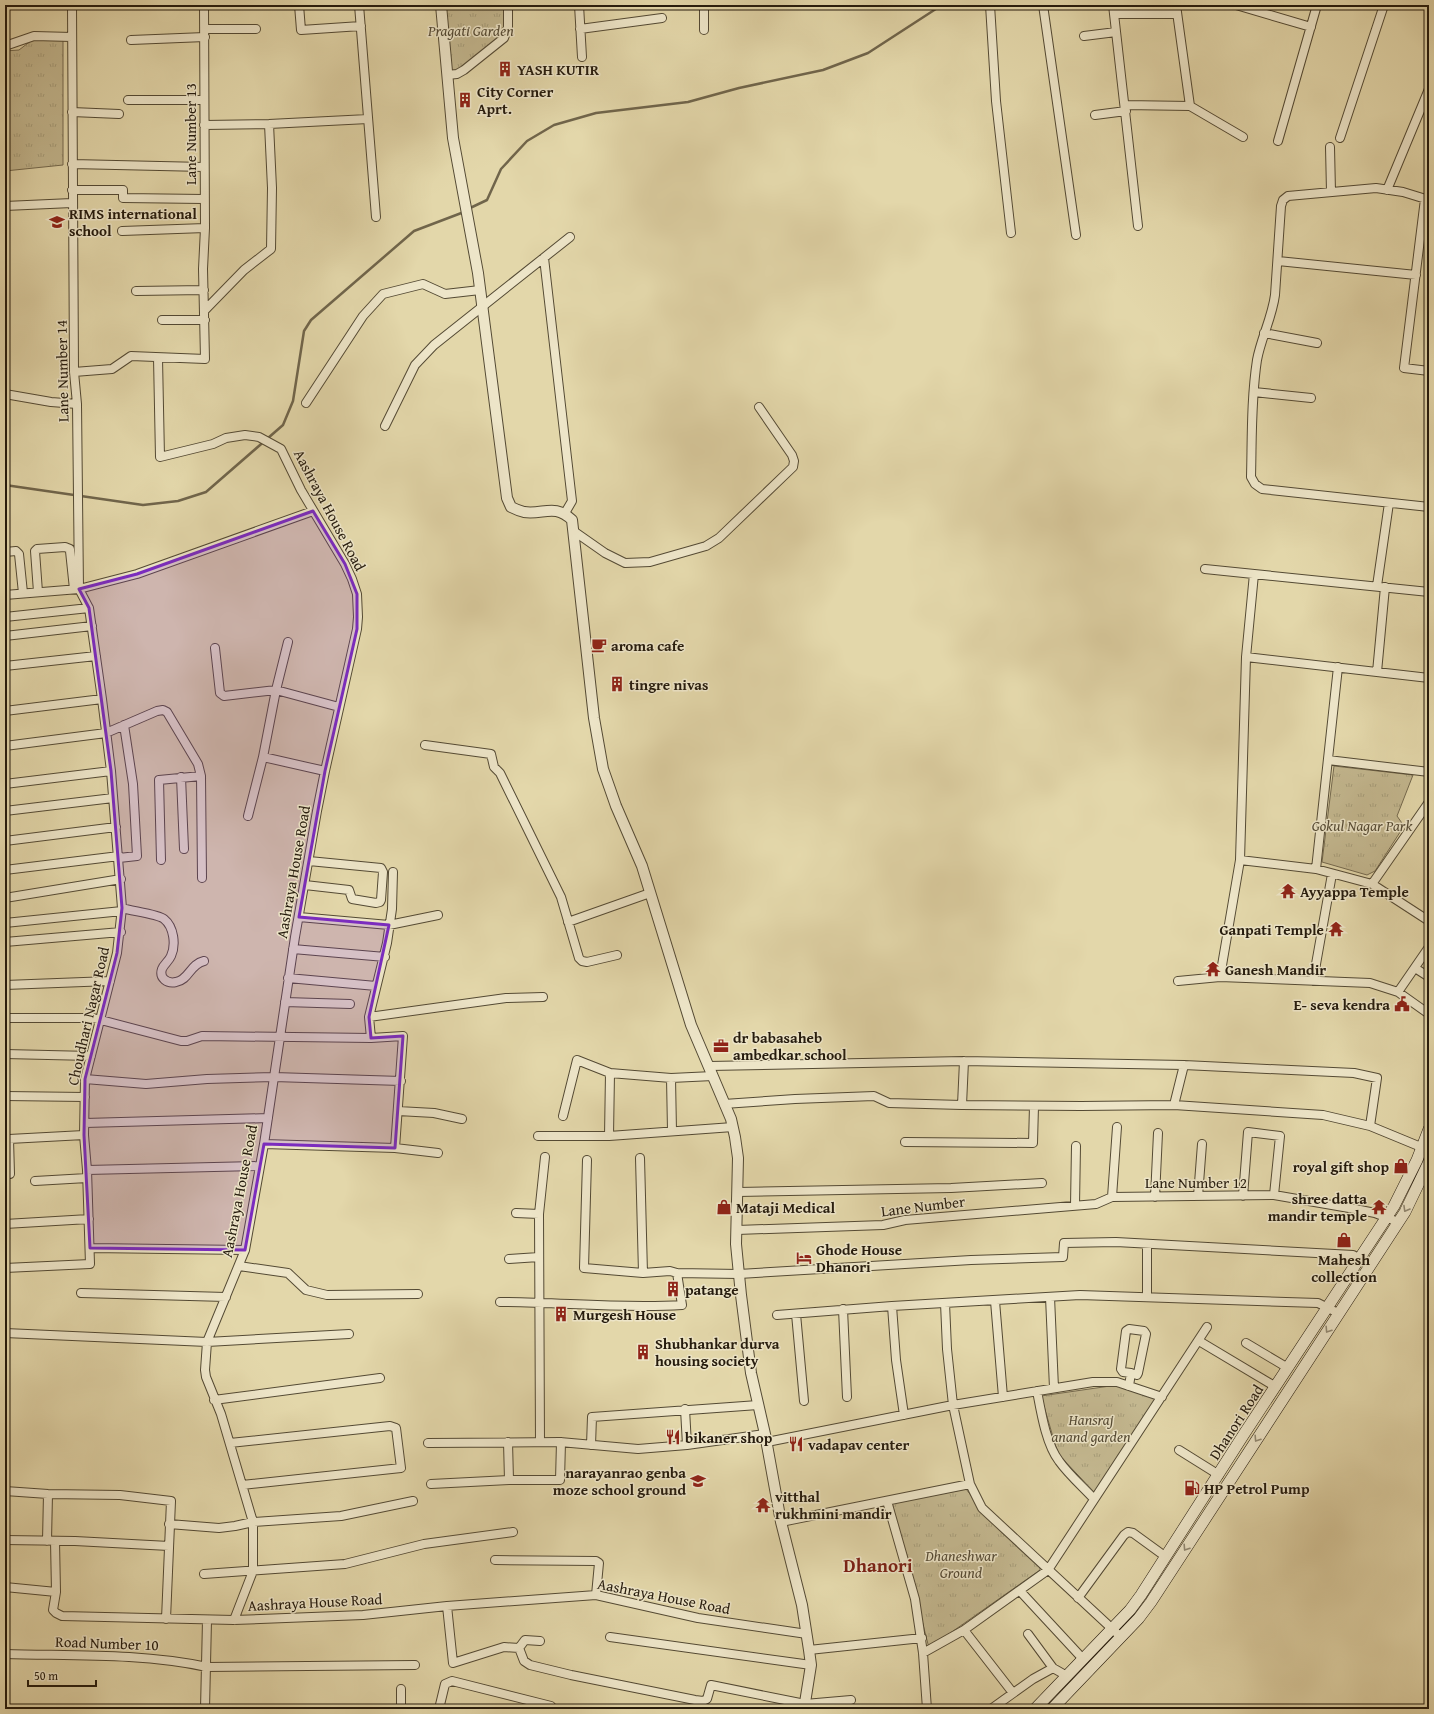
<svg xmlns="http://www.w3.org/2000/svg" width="1434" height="1714" viewBox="0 0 1434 1714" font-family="'Gentium Book Plus',serif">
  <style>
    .park { fill: url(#park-tufts); stroke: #74694e }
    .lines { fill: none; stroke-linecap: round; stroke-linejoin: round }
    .stream { stroke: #70654b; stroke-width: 2.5 }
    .minor-casing { stroke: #544a34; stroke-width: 10 }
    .tertiary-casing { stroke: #544a34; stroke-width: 12 }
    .secondary-casing { stroke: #251b0d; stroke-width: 12 }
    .minor { stroke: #ede5c8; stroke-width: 8 }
    .tertiary { stroke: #ede5c8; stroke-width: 10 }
    .secondary { stroke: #ede5c8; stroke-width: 11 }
    .oneway { stroke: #938a74 }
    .marked { fill: #7b2cbf; fill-opacity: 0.2; stroke: #7b2cbf; stroke-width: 3; stroke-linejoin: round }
    .labels { text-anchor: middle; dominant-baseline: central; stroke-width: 3; stroke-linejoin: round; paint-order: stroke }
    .park-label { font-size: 15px; font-style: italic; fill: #544a34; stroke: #ede5c8 }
    .poi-label { font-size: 15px; font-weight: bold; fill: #251b0d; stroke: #ede5c8; text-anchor: start }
    .street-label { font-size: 15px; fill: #251b0d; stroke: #ede5c8 }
    .district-label { font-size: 19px; font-weight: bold; fill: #7a1f14; stroke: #ede5c8 }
  </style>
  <defs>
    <pattern id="park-tufts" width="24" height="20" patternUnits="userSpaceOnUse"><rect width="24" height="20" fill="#c3b78f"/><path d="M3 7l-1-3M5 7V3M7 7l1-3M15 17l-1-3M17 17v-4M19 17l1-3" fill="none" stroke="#a79d7a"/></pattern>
  </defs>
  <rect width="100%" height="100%" fill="#e3d7aa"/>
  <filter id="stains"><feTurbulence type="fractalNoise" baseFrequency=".005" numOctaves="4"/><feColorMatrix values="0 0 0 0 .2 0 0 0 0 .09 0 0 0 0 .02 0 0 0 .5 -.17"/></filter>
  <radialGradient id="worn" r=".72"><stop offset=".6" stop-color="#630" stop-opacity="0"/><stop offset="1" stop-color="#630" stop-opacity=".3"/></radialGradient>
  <path class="park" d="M 443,5 L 505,5 L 507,27 L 503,37 L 463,69 L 449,74 Z
    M 32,40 L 63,40 L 63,165 L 5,171 L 5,51 L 19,50 Z
    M 1334,766 L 1413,775 L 1397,816 L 1404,826 L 1375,871 L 1367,875 L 1322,862 Z
    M 1117,1385 L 1157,1399 L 1095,1493 L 1058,1454 L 1041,1396 Z
    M 966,1489 L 995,1526 L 1040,1567 L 1040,1570 L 929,1648 L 892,1503 Z"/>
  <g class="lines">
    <path class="stream" d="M 468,209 L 487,200 L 501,169 L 527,141 L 554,125 L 596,113 L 688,102 L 739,88 L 823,70 L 868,53 L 942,5
      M 5,485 L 143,505 L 178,501 L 206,492 L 283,425 L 293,401 L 304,331 L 311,320 L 414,231 L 464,212"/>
    <g class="minor-casing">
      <path id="minor" d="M 299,5 L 301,30 L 361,26
        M 359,5 L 376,217
        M 579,5 L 582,57
        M 704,5 L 704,30
        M 990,5 L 996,101 L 1011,233
        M 1043,5 L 1076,235
        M 1113,5 L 1138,226
        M 1176,5 L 1190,106
        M 1236,5 L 1311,27
        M 1114,14 L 1177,14
        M 205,29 L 256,29
        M 580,29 L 662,18
        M 1084,36 L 1116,32
        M 131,40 L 205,37
        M 5,46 L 34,36 L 72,37
        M 447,75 L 457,74 L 464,70 L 504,38 L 508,27 L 508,5
        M 128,100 L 204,100
        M 1125,105 L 1190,106 L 1243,137
        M 72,112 L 119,114
        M 1095,115 L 1126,111
        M 204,125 L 269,124 L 368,119
        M 1340,138 L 1384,5
        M 1278,141 L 1317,5
        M 1330,147 L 1331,192
        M 72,164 L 204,167
        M 72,190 L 123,190 L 123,198 L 204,199
        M 1387,190 L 1429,89
        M 1425,199 L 1404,368 L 1429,371
        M 1429,200 L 1403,192 L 1376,188 L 1288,196 L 1283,200 L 1281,206 L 1275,295 C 1272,318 1261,338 1257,360 C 1251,399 1252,439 1251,477 L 1255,484 L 1262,489 L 1429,507
        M 5,206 L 72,203
        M 122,231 L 205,228
        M 544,258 L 572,501 L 565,513
        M 1278,261 L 1416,275
        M 136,291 L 204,290
        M 205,310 L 244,270 L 271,249 L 272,188 L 269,124
        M 162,320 L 205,320
        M 1264,333 L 1317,343
        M 158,358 L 160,457 L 213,444 L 226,438 L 245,435 L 259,437 L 281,449 L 301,490 L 345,564 L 352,579 L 357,594 L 358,617 L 357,629 L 325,771 L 317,811 L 295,937 L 264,1144 L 245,1250 L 207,1342 L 205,1370 L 206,1377 L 221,1414 L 253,1522 L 253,1571 L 234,1620
        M 74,372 L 112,369 L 131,356 L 205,359 L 203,269 L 205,228 L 204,5
        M 1254,392 L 1311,398
        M 5,394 L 51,402 L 77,404
        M 306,403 L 363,316 L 383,294 L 423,284 L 445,294 L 480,290
        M 385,426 L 415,365 L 434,345 L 570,237
        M 575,532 L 605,553 L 625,563 L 650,562 L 706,546 L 719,538 L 793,467 L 794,461 L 792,455 L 759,407
        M 5,552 L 16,551 L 19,554 L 23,593
        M 1205,569 L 1429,592
        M 1377,586 L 1389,503
        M 38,592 L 35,551 L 37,549 L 65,547 L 70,549 L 70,551 L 74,589
        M 5,595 L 79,589 L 137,574 L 313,511
        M 5,617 L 89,608
        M 5,636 L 92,626
        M 215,648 L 220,693 L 224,696 L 276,690 L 288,642
        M 1246,657 L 1429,678
        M 5,666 L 96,656
        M 1377,672 L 1385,587
        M 5,711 L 102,699
        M 425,745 L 491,754 L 494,767 L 500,773 L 561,897 L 579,958 L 582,961 L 587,962 L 617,955
        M 5,746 L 106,733 L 157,711 L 163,710 L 167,712 L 198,764 L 201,776 L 202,878
        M 263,757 L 276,690 L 339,707
        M 1328,760 L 1429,772
        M 181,777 L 184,849
        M 5,784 L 111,771
        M 5,811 L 113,798
        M 248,816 L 263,757 L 325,771
        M 5,841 L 116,827
        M 119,858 L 137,856 L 133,784 L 124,725
        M 161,860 L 159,780 L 201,776
        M 1240,860 L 1316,869 L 1372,884 L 1429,921
        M 1316,869 L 1338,667
        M 5,870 L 119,856
        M 1372,884 L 1429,802
        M 305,885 L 349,890 L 352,899 L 376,903 L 380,902 L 381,900 L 383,872 L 381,868 L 309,861
        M 5,898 L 121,879
        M 122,908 C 131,911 158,914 164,919 C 174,927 176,945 171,956 C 169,961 164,964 162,969 C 159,978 167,984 176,982 C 189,980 190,964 204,961
        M 299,917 L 389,925 L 438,915
        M 568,922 L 650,893
        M 5,923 L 122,911
        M 5,942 L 121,932
        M 293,949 L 385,957
        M 1415,968 L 1429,977
        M 1220,977 L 1240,860 L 1246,657 L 1254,574
        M 288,978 L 376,986
        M 1178,981 L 1220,977 L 1370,983 L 1398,992 L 1429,1014
        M 1313,981 L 1332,874
        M 5,985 L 110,981
        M 1398,992 L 1429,947
        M 285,1002 L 350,1004
        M 369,1017 L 506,998 L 543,997
        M 5,1018 L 93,1018 L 181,1041 L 187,1041 L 202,1036 L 371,1038 L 403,1036 L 395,1148
        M 371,1038 L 369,1017 L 387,943 L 392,909 L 393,872
        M 5,1054 L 91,1056
        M 709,1066 L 964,1061 L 1184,1065 L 1354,1073 L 1377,1078 L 1370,1126 L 1421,1147 L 1429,1148
        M 671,1078 L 672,1131
        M 85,1079 L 146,1084 L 207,1079 L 274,1077 L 401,1081
        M 5,1096 L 85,1097
        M 724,1104 L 795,1099 L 874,1096 L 889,1103 L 962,1105 L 1081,1106 L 1174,1105 L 1323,1115 L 1370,1126
        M 962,1105 L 964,1061
        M 1174,1105 L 1184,1065
        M 398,1111 L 434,1113 L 462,1119
        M 563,1116 L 577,1060 L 610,1073 L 671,1078 L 713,1076
        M 85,1123 L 268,1118
        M 538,1136 L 609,1136 L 733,1127
        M 609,1136 L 610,1073
        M 905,1142 L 1033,1143 L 1034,1106
        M 264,1144 L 395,1148 L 438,1153
        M 640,1158 L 643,1273
        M 587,1160 L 584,1268 L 643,1273 L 670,1271 L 677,1273 L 739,1274 L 971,1260 L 1063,1257 L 1064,1243 L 1116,1242 L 1353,1255 L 1370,1264
        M 87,1170 L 260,1166
        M 10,1174 L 9,1139 L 84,1135
        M 35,1181 L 87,1178
        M 738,1192 L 951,1188 L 1042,1183
        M 1198,1196 L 1202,1144
        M 1243,1196 L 1248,1132 L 1280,1136 L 1274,1195
        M 1112,1197 L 1117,1127
        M 1155,1197 L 1158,1133
        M 1075,1205 L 1076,1146
        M 516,1213 L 539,1214
        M 5,1224 L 89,1219
        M 737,1230 L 883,1225 L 905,1220 L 1096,1204 L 1112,1197 L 1274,1195 L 1355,1209 L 1375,1213 L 1398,1222
        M 1147,1244 L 1147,1297
        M 90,1248 L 245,1250
        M 509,1259 L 539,1257
        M 239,1266 L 288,1273 L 306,1290 L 327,1295 L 418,1294
        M 5,1268 L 90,1264 L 87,1170 L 84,1135 L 85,1079 L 117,953 L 122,908 L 111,771 L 102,699 L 89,608 L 79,589 L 77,404 L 74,372 L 72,5
        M 81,1293 L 226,1297
        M 1050,1297 L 1054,1388
        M 995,1301 L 1003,1397
        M 500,1302 C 560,1302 621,1309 682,1305 L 677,1273
        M 945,1303 L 947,1349 L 953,1405 L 970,1484 L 982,1508 L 1121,1637
        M 892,1306 L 896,1360 L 904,1415
        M 843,1309 L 847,1397
        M 796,1314 L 804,1401
        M 777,1315 L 892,1306 L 1080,1295 L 1318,1303 L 1338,1313
        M 5,1333 L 207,1342 L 349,1334
        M 1199,1341 L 1276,1387
        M 1246,1343 L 1288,1368
        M 1129,1386 L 1131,1373 L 1137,1375 L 1138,1373 L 1146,1334 L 1144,1331 L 1129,1329 L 1126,1331 L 1121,1369 L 1123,1372 L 1131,1373
        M 1037,1391 C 1041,1412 1046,1444 1059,1461 C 1069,1475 1083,1487 1094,1499
        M 214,1400 L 380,1378
        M 685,1409 L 687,1445
        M 508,1442 L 509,1480
        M 540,1442 L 539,1214 L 545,1157
        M 767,1442 L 953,1405 L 1093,1382 L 1117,1382 L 1162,1397
        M 230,1443 L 390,1426 L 396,1428 L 401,1468 L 242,1485
        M 428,1443 L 560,1442 L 638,1449 L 687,1445 L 765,1434
        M 591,1445 L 592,1417 L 758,1405
        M 1179,1450 L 1219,1475
        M 431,1484 L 509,1480 L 560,1480 L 561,1442
        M 5,1491 L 48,1494 L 120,1495 L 171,1501 L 166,1619
        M 887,1501 L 915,1599 L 923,1653 L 927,1709
        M 781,1522 L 970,1484
        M 169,1524 L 219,1528 L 235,1526 L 253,1522 L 341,1516 L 413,1501
        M 5,1540 L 75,1541 L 169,1546
        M 47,1541 L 48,1494
        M 55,1541 L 56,1592
        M 495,1560 L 596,1561 L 599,1563 L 596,1595
        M 204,1574 L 345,1564 L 424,1544 L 513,1532
        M 5,1587 L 56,1592 L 53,1610 L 56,1613 L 62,1616 L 234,1620 L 363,1615 L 447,1606 L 596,1595 L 698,1618 L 807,1634
        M 1020,1591 L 1083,1659
        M 1078,1598 L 1124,1535 L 1128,1532 L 1133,1533 L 1166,1557
        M 447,1606 L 453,1663 L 504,1647 L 519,1648 L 524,1661 L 530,1665 L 571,1675 L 695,1700 L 703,1701 L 707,1699 L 711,1685 L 805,1704 L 851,1700
        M 964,1630 L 1013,1693
        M 1028,1634 L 1053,1668
        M 610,1637 L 811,1665
        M 519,1648 L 525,1640 L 540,1641
        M 809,1650 L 922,1638
        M 923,1653 L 964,1630 L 1048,1570 L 1207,1327
        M 5,1654 C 73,1656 140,1653 207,1667 L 415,1665
        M 205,1709 L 207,1620
        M 401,1709 L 401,1689
        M 439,1709 L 445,1684 L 452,1681 L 551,1706 L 553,1709
        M 991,1709 L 1033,1679 L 1053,1668 L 1067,1676"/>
    </g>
    <g class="tertiary-casing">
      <path id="tertiary" d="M 441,5 L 453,138 L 478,273 L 507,498 L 511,507 C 515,509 520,511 524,512 C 543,515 555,503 572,520 L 594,718 L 603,769 L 616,806 L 642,866 L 691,1025 L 731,1119 L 735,1137 L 738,1158 L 736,1244 L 741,1295 L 751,1373 L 765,1434 L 781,1522 L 802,1605 L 809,1650 L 811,1665 L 804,1709"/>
    </g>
    <g class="secondary-casing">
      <path id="secondary" d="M 1035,1709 L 1130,1610 L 1141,1595 L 1244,1434 L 1394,1206 L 1417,1160 L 1429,1129
        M 1052,1709 L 1139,1618 L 1151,1602 L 1405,1212 L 1429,1162"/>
    </g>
    <use href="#minor" class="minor"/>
    <use href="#tertiary" class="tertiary"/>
    <use href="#secondary" class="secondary"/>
  </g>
  <defs><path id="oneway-chevron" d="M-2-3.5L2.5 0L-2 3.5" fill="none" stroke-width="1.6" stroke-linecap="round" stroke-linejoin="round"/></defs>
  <g class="oneway">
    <use href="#oneway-chevron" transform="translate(1406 1209) rotate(120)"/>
    <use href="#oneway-chevron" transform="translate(1328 1330) rotate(123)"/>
    <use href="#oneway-chevron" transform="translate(1257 1439) rotate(123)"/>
    <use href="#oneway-chevron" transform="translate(1186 1548) rotate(123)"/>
  </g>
  <path class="marked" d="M 313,511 L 345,564 L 357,594 L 357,629 L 325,771 L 299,917 L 389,925 L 369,1017 L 371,1038 L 403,1036 L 395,1148 L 264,1144 L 245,1250 L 90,1248 L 84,1135 L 85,1079 L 117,953 L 122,908 L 111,771 L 89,608 L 79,589 L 137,574 Z"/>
  <defs>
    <g id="building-bare" transform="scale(1.2)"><path d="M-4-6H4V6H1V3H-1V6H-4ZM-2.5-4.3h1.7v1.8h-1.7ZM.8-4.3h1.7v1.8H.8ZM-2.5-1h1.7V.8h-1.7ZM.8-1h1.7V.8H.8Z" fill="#8f2418" stroke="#ede5c8" stroke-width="2.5" paint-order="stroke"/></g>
    <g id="school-bare" transform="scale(1.2)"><path d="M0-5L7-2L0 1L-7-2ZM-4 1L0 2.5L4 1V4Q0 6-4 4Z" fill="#8f2418" stroke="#ede5c8" stroke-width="2.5" paint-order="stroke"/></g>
    <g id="cafe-bare" transform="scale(1.2)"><path d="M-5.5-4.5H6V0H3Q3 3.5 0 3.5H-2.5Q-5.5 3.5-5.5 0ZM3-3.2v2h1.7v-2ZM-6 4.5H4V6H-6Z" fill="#8f2418" stroke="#ede5c8" stroke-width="2.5" paint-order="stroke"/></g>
    <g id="temple-bare" transform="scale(1.2)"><path d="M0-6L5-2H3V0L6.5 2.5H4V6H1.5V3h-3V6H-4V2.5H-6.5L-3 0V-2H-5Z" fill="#8f2418" stroke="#ede5c8" stroke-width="2.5" paint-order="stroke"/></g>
    <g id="civic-bare" transform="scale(1.2)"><path d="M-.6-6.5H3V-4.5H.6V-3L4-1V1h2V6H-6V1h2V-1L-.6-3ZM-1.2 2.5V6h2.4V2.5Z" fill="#8f2418" stroke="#ede5c8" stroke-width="2.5" paint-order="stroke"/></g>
    <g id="office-bare" transform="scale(1.2)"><path d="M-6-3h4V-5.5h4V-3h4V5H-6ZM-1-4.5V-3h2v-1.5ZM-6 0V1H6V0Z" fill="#8f2418" stroke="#ede5c8" stroke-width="2.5" paint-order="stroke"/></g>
    <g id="shop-bare" transform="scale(1.2)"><path d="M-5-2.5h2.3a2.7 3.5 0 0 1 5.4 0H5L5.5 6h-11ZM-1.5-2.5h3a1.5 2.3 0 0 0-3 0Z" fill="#8f2418" stroke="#ede5c8" stroke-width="2.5" paint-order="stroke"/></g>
    <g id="hotel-bare" transform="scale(1.2)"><path d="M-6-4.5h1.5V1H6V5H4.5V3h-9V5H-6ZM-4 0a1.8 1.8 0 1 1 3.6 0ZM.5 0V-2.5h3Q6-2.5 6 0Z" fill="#8f2418" stroke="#ede5c8" stroke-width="2.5" paint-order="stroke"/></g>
    <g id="restaurant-bare" transform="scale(1.2)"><path d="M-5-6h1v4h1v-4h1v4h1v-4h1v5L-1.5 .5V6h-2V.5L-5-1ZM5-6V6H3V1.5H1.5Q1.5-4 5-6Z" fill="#8f2418" stroke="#ede5c8" stroke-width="2.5" paint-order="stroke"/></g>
    <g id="fuel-bare" transform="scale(1.2)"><path d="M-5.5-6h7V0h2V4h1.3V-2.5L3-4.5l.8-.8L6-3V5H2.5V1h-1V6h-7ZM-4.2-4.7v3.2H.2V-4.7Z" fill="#8f2418" stroke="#ede5c8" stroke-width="2.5" paint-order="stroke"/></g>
  </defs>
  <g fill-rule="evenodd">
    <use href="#building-bare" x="505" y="69"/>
    <use href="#building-bare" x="465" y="100"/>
    <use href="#school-bare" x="57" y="222"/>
    <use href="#cafe-bare" x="599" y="645"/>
    <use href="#building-bare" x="617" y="684"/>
    <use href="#temple-bare" x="1288" y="891"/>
    <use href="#temple-bare" x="1336" y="929"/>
    <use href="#temple-bare" x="1213" y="969"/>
    <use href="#civic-bare" x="1402" y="1004"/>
    <use href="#office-bare" x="721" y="1046"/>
    <use href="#shop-bare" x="1401" y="1166"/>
    <use href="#shop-bare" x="724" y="1207"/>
    <use href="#temple-bare" x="1379" y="1207"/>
    <use href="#shop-bare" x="1344" y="1240"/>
    <use href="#hotel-bare" x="804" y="1258"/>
    <use href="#building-bare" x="673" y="1289"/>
    <use href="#building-bare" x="561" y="1314"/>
    <use href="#building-bare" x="643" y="1352"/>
    <use href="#restaurant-bare" x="673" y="1437"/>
    <use href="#restaurant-bare" x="796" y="1444"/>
    <use href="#school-bare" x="698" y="1481"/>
    <use href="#fuel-bare" x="1192" y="1488"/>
    <use href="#temple-bare" x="763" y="1505"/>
  </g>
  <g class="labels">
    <g class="park-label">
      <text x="471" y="30">Pragati Garden</text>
      <text x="1362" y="825">Gokul Nagar Park</text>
      <text x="1091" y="1419">Hansraj<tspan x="1091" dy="17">anand garden</tspan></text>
      <text x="961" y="1555">Dhaneshwar<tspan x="961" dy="17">Ground</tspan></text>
    </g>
    <g class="poi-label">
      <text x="517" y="69">YASH KUTIR</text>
      <text x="477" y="91">City Corner<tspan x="477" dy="17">Aprt.</tspan></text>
      <text x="69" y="213">RIMS international<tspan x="69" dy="17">school</tspan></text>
      <text x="611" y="645">aroma cafe</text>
      <text x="629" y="684">tingre nivas</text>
      <text x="1300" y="891">Ayyappa Temple</text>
      <text x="1324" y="929" text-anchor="end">Ganpati Temple</text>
      <text x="1225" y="969">Ganesh Mandir</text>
      <text x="1390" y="1004" text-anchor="end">E- seva kendra</text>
      <text x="733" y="1037">dr babasaheb<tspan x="733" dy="17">ambedkar school</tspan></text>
      <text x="1389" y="1166" text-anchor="end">royal gift shop</text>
      <text x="1367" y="1198" text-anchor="end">shree datta<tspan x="1367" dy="17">mandir temple</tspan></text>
      <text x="736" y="1207">Mataji Medical</text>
      <text x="816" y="1249">Ghode House<tspan x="816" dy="17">Dhanori</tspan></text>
      <text x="1344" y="1259" text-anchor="middle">Mahesh<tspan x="1344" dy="17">collection</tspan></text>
      <text x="685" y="1289">patange</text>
      <text x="573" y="1314">Murgesh House</text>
      <text x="655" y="1343">Shubhankar durva<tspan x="655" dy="17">housing society</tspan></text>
      <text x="685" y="1437">bikaner shop</text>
      <text x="808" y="1444">vadapav center</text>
      <text x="686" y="1472" text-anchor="end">narayanrao genba<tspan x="686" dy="17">moze school ground</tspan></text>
      <text x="1204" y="1488">HP Petrol Pump</text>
      <text x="775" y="1496">vitthal<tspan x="775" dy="17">rukhmini mandir</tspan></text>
    </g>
    <g class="street-label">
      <text transform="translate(190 134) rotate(-90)">Lane Number 13</text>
      <text transform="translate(62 371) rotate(-91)">Lane Number 14</text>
      <text transform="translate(330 510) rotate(62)">Aashraya House Road</text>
      <text transform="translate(293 872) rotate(-80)">Aashraya House Road</text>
      <text transform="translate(88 1016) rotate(-77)">Choudhari Nagar Road</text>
      <text x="1196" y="1182">Lane Number 12</text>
      <text transform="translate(239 1191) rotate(-79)">Aashraya House Road</text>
      <text transform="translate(923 1206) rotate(-7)">Lane Number</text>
      <text transform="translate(1236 1422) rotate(-57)">Dhanori Road</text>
      <text transform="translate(664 1596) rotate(11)">Aashraya House Road</text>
      <text transform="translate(315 1602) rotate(-3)">Aashraya House Road</text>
      <text transform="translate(107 1643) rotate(2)">Road Number 10</text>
    </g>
    <g class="district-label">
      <text x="878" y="1565">Dhanori</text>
    </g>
  </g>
  <rect width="1434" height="1714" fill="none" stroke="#e3d7aa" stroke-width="20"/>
  <rect x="6" y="6" width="1422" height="1702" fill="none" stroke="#251b0d" stroke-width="2"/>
  <rect x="10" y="10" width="1414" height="1694" fill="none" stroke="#251b0d"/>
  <path d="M28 1680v6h68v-6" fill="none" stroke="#251b0d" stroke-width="2"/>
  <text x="34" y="1680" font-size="12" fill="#251b0d" stroke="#ede5c8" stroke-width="3" paint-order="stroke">50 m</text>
  <rect width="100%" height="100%" filter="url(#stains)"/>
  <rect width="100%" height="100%" fill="url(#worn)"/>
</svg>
